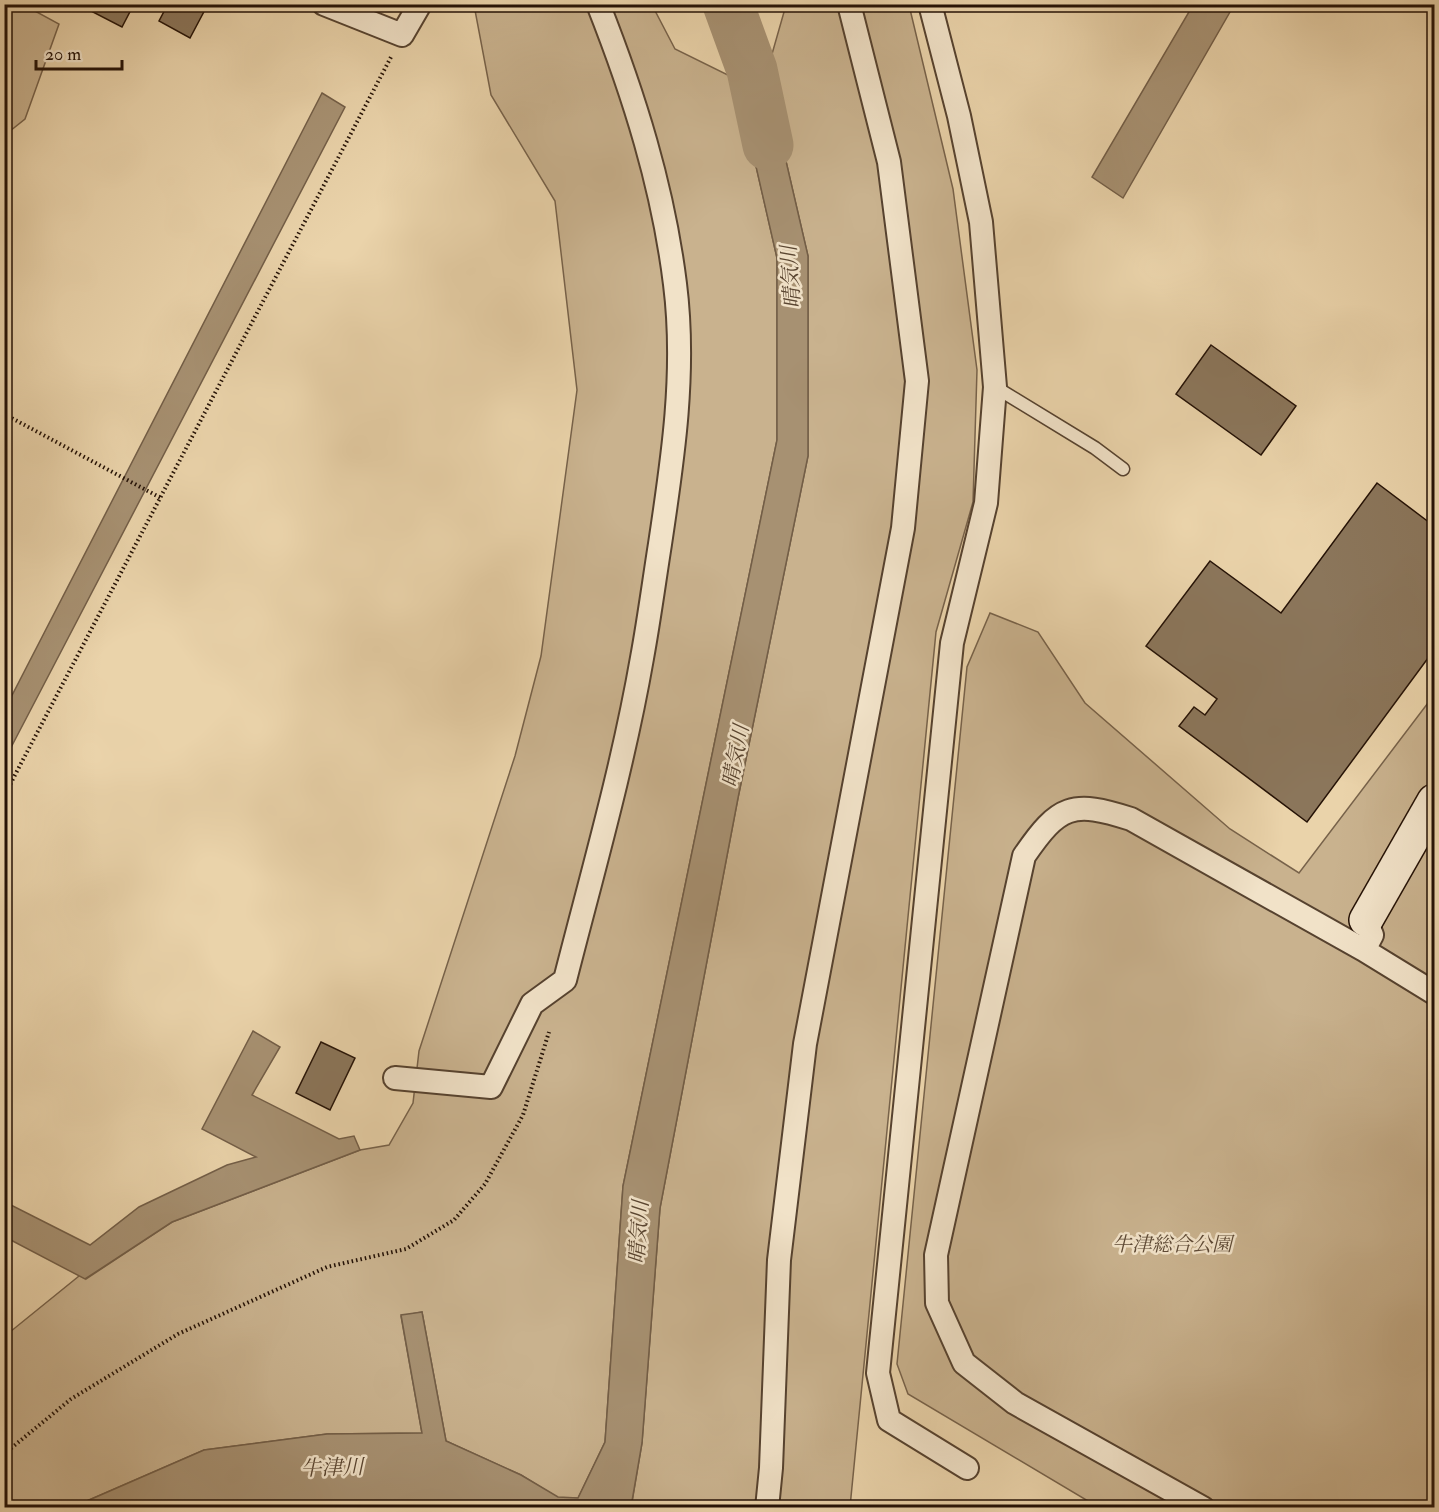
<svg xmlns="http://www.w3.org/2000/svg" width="1439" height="1512" viewBox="0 0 1439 1512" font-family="'IM FELL Double Pica','Noto Serif JP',serif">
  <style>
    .green { fill: #c9b28e; stroke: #77624a; stroke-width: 1.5 }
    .water { fill: #a79172; stroke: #735e47; stroke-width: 1.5 }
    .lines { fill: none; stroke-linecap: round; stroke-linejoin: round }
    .river { stroke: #a79172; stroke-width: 51 }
    .building { fill: #8b765b; stroke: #251206; stroke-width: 1.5 }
    .lane-casing { stroke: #56422f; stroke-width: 15 }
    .street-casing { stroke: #56422f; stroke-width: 26 }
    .secondary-casing { stroke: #251206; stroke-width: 36 }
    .path { stroke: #251206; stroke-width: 4; stroke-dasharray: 1.5 3; stroke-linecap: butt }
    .lane { stroke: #f1e2c8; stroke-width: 12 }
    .street { stroke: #f1e2c8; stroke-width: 22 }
    .secondary { stroke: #f1e2c8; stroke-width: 33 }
    .labels { text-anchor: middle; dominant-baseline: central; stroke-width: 5; stroke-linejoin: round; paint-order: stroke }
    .park-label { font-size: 20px; font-style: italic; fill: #5e4a36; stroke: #f1e2c8 }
    .water-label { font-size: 21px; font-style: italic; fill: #594531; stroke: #f1e2c8 }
  </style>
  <rect width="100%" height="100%" fill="#ead3aa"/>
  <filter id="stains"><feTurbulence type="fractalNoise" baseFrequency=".00333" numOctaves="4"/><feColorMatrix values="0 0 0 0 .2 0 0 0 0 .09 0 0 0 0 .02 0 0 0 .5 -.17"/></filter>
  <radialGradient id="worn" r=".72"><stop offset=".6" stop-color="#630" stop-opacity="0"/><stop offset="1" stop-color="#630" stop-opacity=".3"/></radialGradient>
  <path class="green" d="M 5,4 L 24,5 L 59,24 L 25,119 L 5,135 Z
    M 474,5 L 652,5 L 675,49 L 736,79 L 777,258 L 777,440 L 623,1186 L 605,1442 L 578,1498 L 558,1498 L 521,1475 L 446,1441 L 422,1312 L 401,1316 L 422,1433 L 327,1434 L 204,1450 L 73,1507 L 5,1508 L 5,1336 L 84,1272 L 86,1279 L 172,1222 L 360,1150 L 389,1145 L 413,1103 L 419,1051 L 515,756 L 541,656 L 577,390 L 555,201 L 491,95 Z
    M 786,5 L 909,5 L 953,189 L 977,370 L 973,502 L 936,632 L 850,1507 L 631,1508 L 642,1443 L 660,1208 L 738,798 L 808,456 L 808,256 L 766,75 Z
    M 990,613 L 1038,632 L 1085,703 L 1230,829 L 1299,873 L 1434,695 L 1434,1507 L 1098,1507 L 908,1394 L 897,1364 L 967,667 Z"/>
  <path class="water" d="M 1193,5 L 1234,5 L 1123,198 L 1092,177 Z
    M 766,75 L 808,256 L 808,456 L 738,798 L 660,1208 L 642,1443 L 631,1507 L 73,1507 L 204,1450 L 327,1434 L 422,1433 L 401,1315 L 422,1312 L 446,1441 L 521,1475 L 558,1497 L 578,1498 L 605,1442 L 623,1186 L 777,440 L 777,258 L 736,79 Z
    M 322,93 L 345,107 L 5,759 L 5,709 Z
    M 253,1031 L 280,1047 L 252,1095 L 339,1139 L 354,1136 L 360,1150 L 172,1222 L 85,1279 L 5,1237 L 5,1202 L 90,1245 L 139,1207 L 227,1165 L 256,1157 L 202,1129 Z"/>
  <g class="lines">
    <path class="river" d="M 728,4 L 752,70 L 768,145"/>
  </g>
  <path class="building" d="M 87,4 L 134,4 L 122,27 L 85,8 Z
    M 168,4 L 208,4 L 190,38 L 159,21 Z
    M 1211,345 L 1296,406 L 1261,455 L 1176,394 Z
    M 1377,483 L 1434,526 L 1434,650 L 1307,822 L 1179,726 L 1194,707 L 1205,715 L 1217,699 L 1146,646 L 1210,561 L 1281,613 Z
    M 321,1042 L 355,1058 L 330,1110 L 296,1093 Z"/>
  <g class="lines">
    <g class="lane-casing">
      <path id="lane" d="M 995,387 L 1095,448 L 1123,469"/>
    </g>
    <g class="street-casing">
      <path id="street" d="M 324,4 L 402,35 L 420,4
        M 930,4 L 959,116 L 981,222 L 995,387 L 986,503 L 952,643 L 878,1373 L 889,1420 L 967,1468
        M 1366,920 L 1372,935 L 1364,950 L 1434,993
        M 395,1078 L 491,1087 L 532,1004 L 565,980 C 592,874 623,767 642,658 C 649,620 654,582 660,544 C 673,458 686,371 675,284 C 663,187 634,95 598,4
        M 767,1508 L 771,1468 L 779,1260 L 805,1044 L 903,528 L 917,381 L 889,162 L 849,4
        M 1203,1508 L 1015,1403 L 964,1363 L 937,1303 L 936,1255 L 1024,856 C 1059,805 1072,800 1131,819 L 1364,950"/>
    </g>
    <g class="secondary-casing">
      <path id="secondary" d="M 1366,920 L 1434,801"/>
    </g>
    <path class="path" d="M 4,151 L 10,148
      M 4,414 L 161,498
      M 4,796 L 391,57
      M 4,1454 L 71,1399 L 178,1334 L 327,1267 L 406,1249 L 454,1220 L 485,1184 L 523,1115 L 549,1032"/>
    <use href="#lane" class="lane"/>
    <use href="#street" class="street"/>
    <use href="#secondary" class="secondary"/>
  </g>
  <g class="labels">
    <g class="park-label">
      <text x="1172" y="1244">牛津総合公園</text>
    </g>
    <g class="water-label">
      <text transform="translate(791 277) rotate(-94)">晴気川</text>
      <text transform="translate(736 756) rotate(-79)">晴気川</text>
      <text transform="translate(639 1232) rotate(-86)">晴気川</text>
      <text transform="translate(332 1468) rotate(-2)">牛津川</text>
    </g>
  </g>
  <rect width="1439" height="1512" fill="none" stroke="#ead3aa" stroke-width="24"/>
  <rect x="6" y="6" width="1427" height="1500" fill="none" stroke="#251206" stroke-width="3"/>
  <rect x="12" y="12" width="1415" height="1488" fill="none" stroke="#251206" stroke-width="1.5"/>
  <path d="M36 60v9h86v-9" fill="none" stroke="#251206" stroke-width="3"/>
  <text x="45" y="60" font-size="18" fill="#251206" stroke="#f1e2c8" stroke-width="4.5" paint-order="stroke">20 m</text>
  <rect width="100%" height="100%" filter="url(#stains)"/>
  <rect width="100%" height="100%" fill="url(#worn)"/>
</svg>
